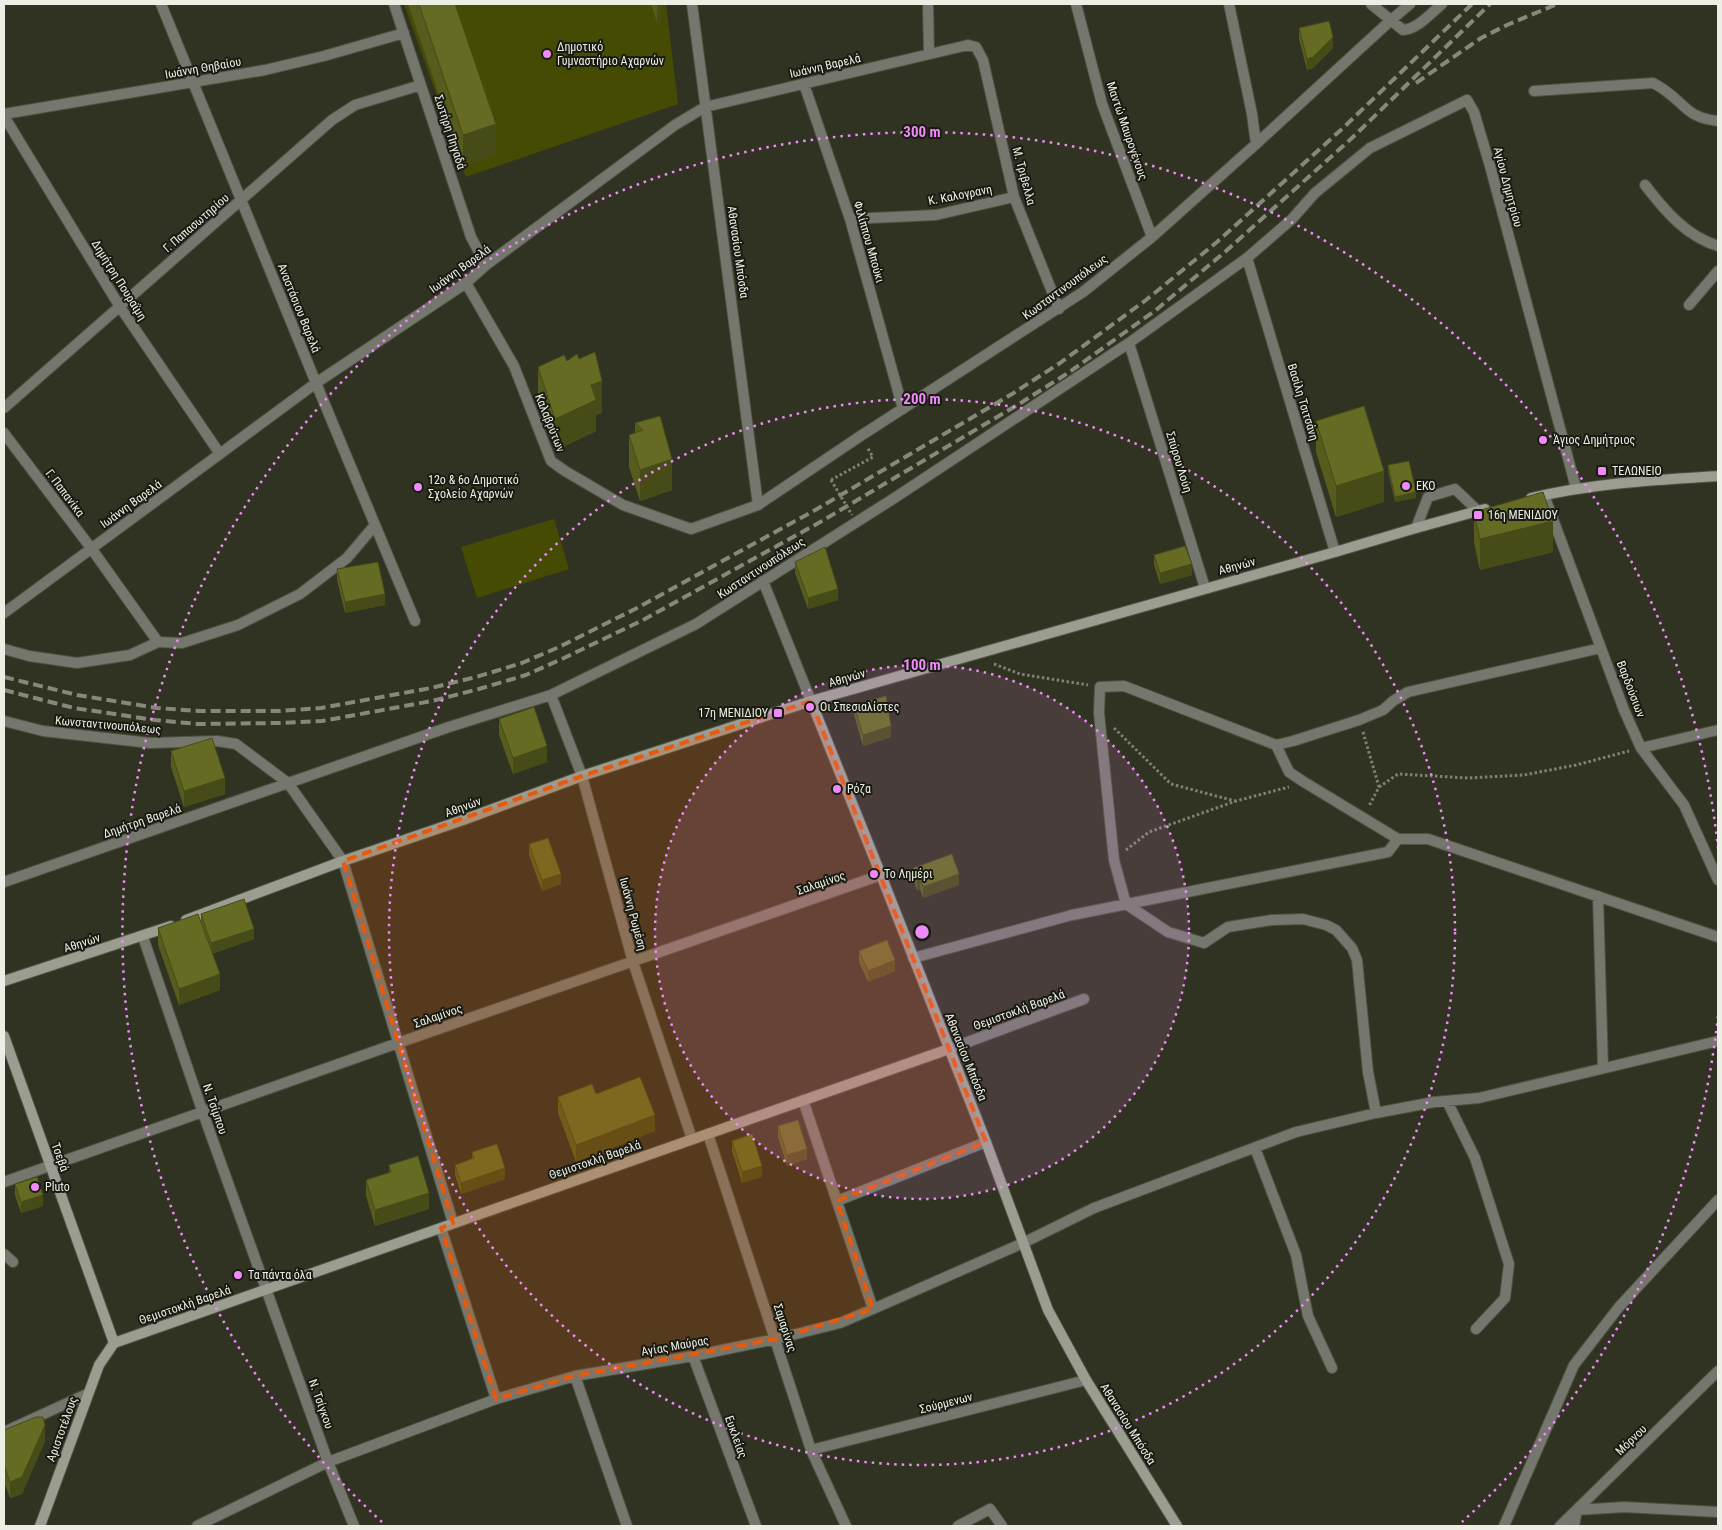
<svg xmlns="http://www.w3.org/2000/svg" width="1722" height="1530" viewBox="0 0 1722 1530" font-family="'Roboto Condensed',sans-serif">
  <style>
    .green { fill: #464b04 }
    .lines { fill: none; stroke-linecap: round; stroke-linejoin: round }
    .lane-casing { stroke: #4f5141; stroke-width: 12 }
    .street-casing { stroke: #4f5141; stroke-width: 12 }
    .secondary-casing { stroke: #4f5141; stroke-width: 12 }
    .path { stroke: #7f8173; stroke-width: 3; stroke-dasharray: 2.5 2.5; stroke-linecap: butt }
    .lane { stroke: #75776e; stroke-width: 10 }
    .street { stroke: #75776e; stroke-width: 10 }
    .secondary { stroke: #9b9d90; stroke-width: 10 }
    .rail { stroke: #86887a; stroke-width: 4; stroke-dasharray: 10 5; stroke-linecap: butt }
    .path-bridge { stroke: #7f8173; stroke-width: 3; stroke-dasharray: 2.5 2.5; stroke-linecap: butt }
    .wall { fill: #575c1e }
    .shaded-wall { fill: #474b18 }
    .building { fill: #656b23; stroke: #474b18 }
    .marked { fill: #e8590c; fill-opacity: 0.2; stroke: #e8590c; stroke-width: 4; stroke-dasharray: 10 6; stroke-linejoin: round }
    .ring { fill: none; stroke: #ee8bf8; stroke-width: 2.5; stroke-dasharray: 2.5 5 }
    .poi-dot { fill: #ee8bf8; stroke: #191a12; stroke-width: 2 }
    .labels { text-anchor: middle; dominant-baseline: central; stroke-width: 4; stroke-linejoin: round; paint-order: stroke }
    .poi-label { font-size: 12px; fill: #edefe4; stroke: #191a12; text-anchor: start }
    .street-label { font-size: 12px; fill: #edefe4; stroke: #191a12 }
    .centre { fill: #ee8bf8; stroke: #191a12; stroke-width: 2.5 }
    .ring-label { font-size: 15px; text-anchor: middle; font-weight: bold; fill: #ee8bf8; stroke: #191a12; stroke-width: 4; stroke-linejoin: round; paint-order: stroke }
  </style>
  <rect width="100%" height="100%" fill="#313322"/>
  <path class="green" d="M 404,4 L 666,4 L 678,104 L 466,177 Z
    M 554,519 L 569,569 L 477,598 L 461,547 Z"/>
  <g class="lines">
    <g class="lane-casing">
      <path id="lane" d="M 1534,91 L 1653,83 C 1669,91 1675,99 1688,110 C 1696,117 1708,120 1718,121
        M 1645,185 C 1665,211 1686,236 1718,246
        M 1689,305 L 1718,271
        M 1416,528 L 1428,497 L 1455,489 L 1478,511
        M 158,642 L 182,643 L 238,625 L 300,594 L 347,558 L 375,525
        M 4,1254 L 13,1262"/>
    </g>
    <g class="street-casing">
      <path id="street" d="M 161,4 L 316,383 L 415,621
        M 394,4 L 471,237 L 486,265
        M 692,4 L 758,505
        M 928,4 L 929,54
        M 1076,4 L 1102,104 L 1152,237
        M 1229,4 L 1252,114 L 1256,144
        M 1371,4 L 1403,30 C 1418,29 1431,13 1442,4
        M 804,84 L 850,219 L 903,409
        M 4,114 L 265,70 L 324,56 L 404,33
        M 4,116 L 120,307 L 220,454
        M 850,219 L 936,215 L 1014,197
        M 1247,258 L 1335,552
        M 466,283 L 514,366 L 551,461 L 565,471 L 623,505 L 691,529 L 758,505 L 859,437 L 1083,292 L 1152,237 L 1256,144 L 1390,21 L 1410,4
        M 1129,343 L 1205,588
        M 4,408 L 332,120 L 355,105 L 421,85
        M 4,433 L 91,548 L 158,642 L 130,655 L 77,663 L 29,656 L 4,649
        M 1544,495 L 1624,710 L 1641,748 L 1684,805 L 1718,880
        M 763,581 L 811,701
        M 4,613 L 316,383 L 466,283 L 486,265 L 675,125 L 705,107 L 968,45 L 976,47 L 983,60 L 1014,197 L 1059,309
        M 551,695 L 582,776 L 633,962 L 692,1139
        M 4,721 L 43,731 L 150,743 L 217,741 L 236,744 L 288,783 L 343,861 L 453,1223
        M 1276,745 L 1293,741 L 1359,720 L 1383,710 L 1393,701 L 1408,692 L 1601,648
        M 1641,748 L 1718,730
        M 4,882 L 449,727 L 551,695 L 696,624 L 896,497 L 1129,343 L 1247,258 L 1292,219 L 1315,193 L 1370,148 L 1467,100 L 1474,112 L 1490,166 L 1576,488
        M 1598,896 L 1603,1068
        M 143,937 L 203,1113 L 328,1462 L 354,1526
        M 913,958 L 1072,915 L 1388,852 L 1398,839
        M 949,1049 L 1084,999
        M 803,1100 L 873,1309
        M 1447,1101 L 1475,1158 L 1509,1264 L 1505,1298 L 1476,1329
        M 1376,1113 L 1368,1072 L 1357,960 L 1352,948 L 1336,930 L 1326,925 L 1303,919 L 1272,920 L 1228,927 L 1204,943 L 1168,932 L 1126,904 L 1114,860 L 1099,713 L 1100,687 L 1124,686 L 1276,745 L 1289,772 L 1304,782 L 1398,839 L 1428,839 L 1718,937
        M 708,1134 L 811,1450 L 846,1526
        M 1255,1148 L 1296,1255 L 1308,1316 L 1332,1368
        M 4,1182 L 398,1043 L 881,875
        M 837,1201 L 986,1142
        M 441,1228 L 496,1399
        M 693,1356 L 756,1526
        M 575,1376 L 627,1526
        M 4,1432 L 87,1394
        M 811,1450 L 1086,1380
        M 197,1526 L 328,1462 L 496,1399 L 575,1376 L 693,1356 L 776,1339 L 840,1323 L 873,1309 L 1023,1243 L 1094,1208 L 1296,1132 L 1376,1113 L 1434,1102 L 1479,1098 L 1718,1041
        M 958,1526 L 990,1509 L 1002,1526
        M 1504,1526 L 1574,1365 L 1619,1307 L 1718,1200
        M 1560,1526 L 1718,1371
        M 1574,1526 L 1577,1510 L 1624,1507 L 1718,1512"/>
    </g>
    <g class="secondary-casing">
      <path id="secondary" d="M 1531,498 C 1594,483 1654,480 1718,476
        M 811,701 L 881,875 L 986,1142 L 1048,1310 L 1086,1380 L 1177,1526
        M 186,920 L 343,861 L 463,820 L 582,776 L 811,701 L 1335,552 L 1416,528 L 1485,509
        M 4,981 L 171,926
        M 4,1036 L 114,1343
        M 114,1343 L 949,1049
        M 40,1526 L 99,1365 L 114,1343"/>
    </g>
    <path class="path" d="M 831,480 L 873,457 L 867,447
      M 994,664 L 1020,674 L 1088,685
      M 1114,728 L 1171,784 L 1235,801
      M 1363,732 L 1379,787 L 1369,806
      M 1379,787 L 1398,774 L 1468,778 L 1524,775 L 1576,765 L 1629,751
      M 1126,850 L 1149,832 L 1236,801 L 1289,787"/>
    <use href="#lane" class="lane"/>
    <use href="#street" class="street"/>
    <use href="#secondary" class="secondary"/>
    <path class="rail" d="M 1416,83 L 1481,38 L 1507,25 L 1557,4
      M 4,677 L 77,695 L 157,708 L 199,711 L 279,711 L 321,708 L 431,688 L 476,677 L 522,663 L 559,647 L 637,608 L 817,509 L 1012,394 L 1060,363 L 1146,300 L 1217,242 L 1343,128 L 1472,4
      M 4,690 L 74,708 L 155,720 L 198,724 L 278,723 L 322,721 L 432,701 L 479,689 L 526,675 L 564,658 L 643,620 L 822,521 L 1019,404 L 1068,373 L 1156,310 L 1226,251 L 1352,138 L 1490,4"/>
    <path class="path-bridge" d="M 831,480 L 852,515"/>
  </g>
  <path class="wall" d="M 408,4 L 455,4 L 496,155 L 463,166 Z
    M 651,4 L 661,4 L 661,21 L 657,22 Z
    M 1299,28 L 1333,48 L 1313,68 L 1307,70 L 1299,39 Z
    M 567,361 L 602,413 L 596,415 L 596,431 L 555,451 L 538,398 L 538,367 Z
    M 660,416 L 672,490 L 640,501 L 629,467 L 629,435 L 635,433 L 635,423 Z
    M 1316,421 L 1384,502 L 1336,517 L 1316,452 Z
    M 1388,465 L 1416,498 L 1395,502 L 1388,471 Z
    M 1474,512 L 1553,552 L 1480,570 L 1474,543 Z
    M 1154,555 L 1192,575 L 1160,584 L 1154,565 Z
    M 795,562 L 838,600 L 808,609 L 795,573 Z
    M 337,569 L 385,605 L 345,613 L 337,580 Z
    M 854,705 L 891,737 L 863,746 L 854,715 Z
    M 499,719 L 547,762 L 513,774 L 499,735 Z
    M 171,751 L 225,794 L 184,807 L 171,767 Z
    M 529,844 L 561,884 L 542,891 L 529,855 Z
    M 913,868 L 959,885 L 923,898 L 920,889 L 917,891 L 913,878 Z
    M 201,914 L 254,939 L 212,954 L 220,990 L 179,1005 L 158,945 L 158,928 L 201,923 Z
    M 859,951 L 895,971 L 868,982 L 859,962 Z
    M 596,1094 L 655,1131 L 576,1162 L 558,1113 L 558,1097 Z
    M 778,1126 L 807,1159 L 787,1166 L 778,1137 Z
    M 732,1141 L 762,1177 L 742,1183 L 732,1151 Z
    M 472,1152 L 505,1179 L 461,1194 L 455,1175 L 455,1165 L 472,1159 Z
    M 389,1165 L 429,1209 L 375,1226 L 366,1196 L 366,1180 L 389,1173 Z
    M 15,1184 L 43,1206 L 21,1213 L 15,1195 Z
    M 4,1430 L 45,1441 L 22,1494 L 10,1498 L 4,1482 Z"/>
  <path class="shaded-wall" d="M 657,4 L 661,4 L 661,21 L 657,22 Z
    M 1333,37 L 1333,48 L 1313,68 L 1307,70 L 1307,59 Z
    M 496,124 L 496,155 L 463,166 L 463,135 Z
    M 602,381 L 602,413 L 596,415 L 596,431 L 555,451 L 555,419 L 591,385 Z
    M 672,459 L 672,490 L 640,501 L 640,470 Z
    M 1384,471 L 1384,502 L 1336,517 L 1336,486 Z
    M 1416,492 L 1416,498 L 1395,502 L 1395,497 Z
    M 1553,521 L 1553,552 L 1480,570 L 1480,539 Z
    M 1192,564 L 1192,575 L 1160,584 L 1160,573 Z
    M 838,589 L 838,600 L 808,609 L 808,598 Z
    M 385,594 L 385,605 L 345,613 L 345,602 Z
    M 891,726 L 891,737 L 863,746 L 863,735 Z
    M 547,746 L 547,762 L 513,774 L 513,758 Z
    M 225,778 L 225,794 L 184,807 L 184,791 Z
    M 561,874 L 561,884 L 542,891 L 542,880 Z
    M 959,874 L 959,885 L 923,898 L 923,887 Z
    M 920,879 L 920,889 L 917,891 L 917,880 Z
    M 254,929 L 254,939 L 211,954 L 211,943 Z
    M 895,960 L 895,971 L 868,982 L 868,971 Z
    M 220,974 L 220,990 L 179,1005 L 179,989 Z
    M 655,1115 L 655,1131 L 576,1162 L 576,1145 Z
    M 807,1149 L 807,1159 L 787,1166 L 787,1155 Z
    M 762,1166 L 762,1177 L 742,1183 L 742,1172 Z
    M 505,1168 L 505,1179 L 461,1194 L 461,1183 Z
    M 429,1193 L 429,1209 L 375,1226 L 375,1210 Z
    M 43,1195 L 43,1206 L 21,1213 L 21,1202 Z
    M 45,1425 L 45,1441 L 22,1494 L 10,1498 L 10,1482 Z"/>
  <path class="building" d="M 419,4 L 455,4 L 496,124 L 463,135 Z
    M 1329,21 L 1333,37 L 1313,57 L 1307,59 L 1299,28 Z
    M 595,352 L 602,381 L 591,385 L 596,400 L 555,419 L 538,367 L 564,355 L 567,361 L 577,354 L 579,359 Z
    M 1364,406 L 1384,471 L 1336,486 L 1316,421 Z
    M 660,416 L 672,459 L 640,470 L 629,435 L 643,430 L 635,423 Z
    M 1409,461 L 1416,492 L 1395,497 L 1388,465 Z
    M 1543,492 L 1553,521 L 1480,539 L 1474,512 Z
    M 1185,546 L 1192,564 L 1160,573 L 1154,555 Z
    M 825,547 L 838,589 L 808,598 L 795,562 Z
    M 378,562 L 385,594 L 345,602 L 337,569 Z
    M 886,696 L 891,726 L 863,735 L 854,705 Z
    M 534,707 L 547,746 L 513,758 L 499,719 Z
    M 212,738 L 225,778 L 184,791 L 171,751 Z
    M 548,838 L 561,874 L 542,880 L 529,844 Z
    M 952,854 L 959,874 L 923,887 L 920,879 L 917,880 L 913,868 Z
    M 244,899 L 254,929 L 211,943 L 201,914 Z
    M 198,914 L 220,974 L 179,989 L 158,928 Z
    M 887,940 L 895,960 L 868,971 L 859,951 Z
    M 640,1077 L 655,1115 L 576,1145 L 558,1097 L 592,1084 L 596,1094 Z
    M 798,1120 L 807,1149 L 787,1155 L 778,1126 Z
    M 752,1134 L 762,1166 L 742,1172 L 732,1141 Z
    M 497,1144 L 505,1168 L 461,1183 L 455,1165 L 474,1158 L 472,1152 Z
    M 418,1156 L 429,1193 L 375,1210 L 366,1180 L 391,1172 L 389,1165 Z
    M 37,1177 L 43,1195 L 21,1202 L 15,1184 Z
    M 36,1417 L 43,1417 L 45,1425 L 22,1477 L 10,1482 L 4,1465 L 4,1430 Z"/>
  <path class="marked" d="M 811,701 L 986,1142 L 837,1201 L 873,1309 L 776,1339 L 575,1376 L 496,1399 L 441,1228 L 453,1223 L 343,861 L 582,776 Z"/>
  <circle cx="922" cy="932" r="267" fill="#ee8bf8" fill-opacity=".12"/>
  <g class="ring">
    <circle cx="922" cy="932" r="267"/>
    <circle cx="922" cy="932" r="533"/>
    <path d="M1718 1016A800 800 0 0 1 1462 1522M382 1522A800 800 0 1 1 1718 848"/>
  </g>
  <g class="poi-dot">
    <circle cx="547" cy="54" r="5"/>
    <circle cx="1543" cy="440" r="5"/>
    <rect x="1597" y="466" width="10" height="10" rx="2.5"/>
    <circle cx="1406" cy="486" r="5"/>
    <circle cx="418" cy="487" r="5"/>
    <rect x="1473" y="510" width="10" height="10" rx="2.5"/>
    <circle cx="810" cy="707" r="5"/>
    <rect x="773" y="708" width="10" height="10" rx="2.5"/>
    <circle cx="837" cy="789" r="5"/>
    <circle cx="874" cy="874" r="5"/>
    <circle cx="35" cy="1187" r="5"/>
    <circle cx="238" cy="1275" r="5"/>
  </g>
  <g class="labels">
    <g class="poi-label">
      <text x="557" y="47">Δημοτικό<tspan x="557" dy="14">Γυμναστήριο Αχαρνών</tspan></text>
      <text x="1553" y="440">Άγιος Δημήτριος</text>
      <text x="1612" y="471">ΤΕΛΩΝΕΙΟ</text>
      <text x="428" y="480">12ο &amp; 6ο Δημοτικό<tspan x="428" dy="14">Σχολείο Αχαρνών</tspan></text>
      <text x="1416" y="486">EKO</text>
      <text x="1488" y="515">16η ΜΕΝΙΔΙΟΥ</text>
      <text x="820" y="707">Οι Σπεσιαλίστες</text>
      <text x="768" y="713" text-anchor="end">17η ΜΕΝΙΔΙΟΥ</text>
      <text x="847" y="789">Ρόζα</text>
      <text x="884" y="874">Το Λημέρι</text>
      <text x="45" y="1187">Pluto</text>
      <text x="248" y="1275">Τα πάντα όλα</text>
    </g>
    <g class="street-label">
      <text transform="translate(825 66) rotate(-13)">Ιωάννη Βαρελά</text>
      <text transform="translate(203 68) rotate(-10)">Ιωάννη Θηβαίου</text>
      <text transform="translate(1127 131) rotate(71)">Μαντώ Μαυρογένους</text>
      <text transform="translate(450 132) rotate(72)">Σωτήρη Πηγαδά</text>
      <text transform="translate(1024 176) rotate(75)">Μ. Τριβελλα</text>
      <text transform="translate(1508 187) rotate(75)">Αγίου Δημητρίου</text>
      <text transform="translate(960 195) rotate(-11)">Κ. Καλογρανη</text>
      <text transform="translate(196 223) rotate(-41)">Γ. Παπασωτηρίου</text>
      <text transform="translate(869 242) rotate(74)">Φιλίππου Μπούκι</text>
      <text transform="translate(738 252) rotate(82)">Αθανασίου Μπόσδα</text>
      <text transform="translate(460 269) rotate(-36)">Ιωάννη Βαρελά</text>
      <text transform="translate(119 280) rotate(58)">Δημήτρη Πουραΐμη</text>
      <text transform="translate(1065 287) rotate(-36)">Κωσταντινουπόλεως</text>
      <text transform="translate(299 308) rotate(68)">Αναστάσιου Βαρελά</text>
      <text transform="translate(1303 402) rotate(73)">Βασίλη Τσιτσάνη</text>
      <text transform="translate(550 423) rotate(68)">Καλαβρύτων</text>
      <text transform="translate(1179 462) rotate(73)">Σπύρου Λούη</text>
      <text transform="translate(65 493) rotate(53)">Γ. Παπανίκα</text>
      <text transform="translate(131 504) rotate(-36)">Ιωάννη Βαρελά</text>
      <text transform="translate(1237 566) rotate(-15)">Αθηνών</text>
      <text transform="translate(761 568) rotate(-33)">Κωσταντινουπόλεως</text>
      <text transform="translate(847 678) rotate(-16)">Αθηνών</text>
      <text transform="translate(1631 689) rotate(69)">Βαρδούσιων</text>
      <text transform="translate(108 725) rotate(5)">Κωνσταντινουπόλεως</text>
      <text transform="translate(463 807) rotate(-20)">Αθηνών</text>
      <text transform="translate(142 821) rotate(-19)">Δημήτρη Βαρελά</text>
      <text transform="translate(821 883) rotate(-19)">Σαλαμίνος</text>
      <text transform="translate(633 914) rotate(75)">Ιωάννη Ρωμέση</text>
      <text transform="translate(82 943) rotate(-18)">Αθηνών</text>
      <text transform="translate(1019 1010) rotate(-20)">Θεμιστοκλή Βαρελά</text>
      <text transform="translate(438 1016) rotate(-19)">Σαλαμίνος</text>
      <text transform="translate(966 1057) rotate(68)">Αθανασίου Μπόσδα</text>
      <text transform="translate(215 1109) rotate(71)">N. Τσίμπου</text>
      <text transform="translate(60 1157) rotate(70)">Τσεβά</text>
      <text transform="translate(595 1160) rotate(-19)">Θεμιστοκλή Βαρελά</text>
      <text transform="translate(185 1305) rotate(-19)">Θεμιστοκλή Βαρελά</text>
      <text transform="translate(785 1328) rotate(72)">Σαμαρίνας</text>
      <text transform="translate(675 1346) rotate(-10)">Αγίας Μαύρας</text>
      <text transform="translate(946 1403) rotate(-14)">Σούρμενων</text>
      <text transform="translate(321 1404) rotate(70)">Ν. Τσίγκου</text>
      <text transform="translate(1128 1424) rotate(58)">Αθανασίου Μπόσδα</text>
      <text transform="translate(62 1429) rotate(-70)">Αριστοτέλους</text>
      <text transform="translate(736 1437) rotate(70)">Ευκλείας</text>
      <text transform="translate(1631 1440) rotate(-44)">Μόρνου</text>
    </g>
  </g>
  <circle cx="922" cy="932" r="8" class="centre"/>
  <g class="ring-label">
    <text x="922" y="137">300 m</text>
    <text x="922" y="404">200 m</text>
    <text x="922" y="670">100 m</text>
  </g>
  <rect width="1722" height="1530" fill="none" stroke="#edefe4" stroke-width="10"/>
</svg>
